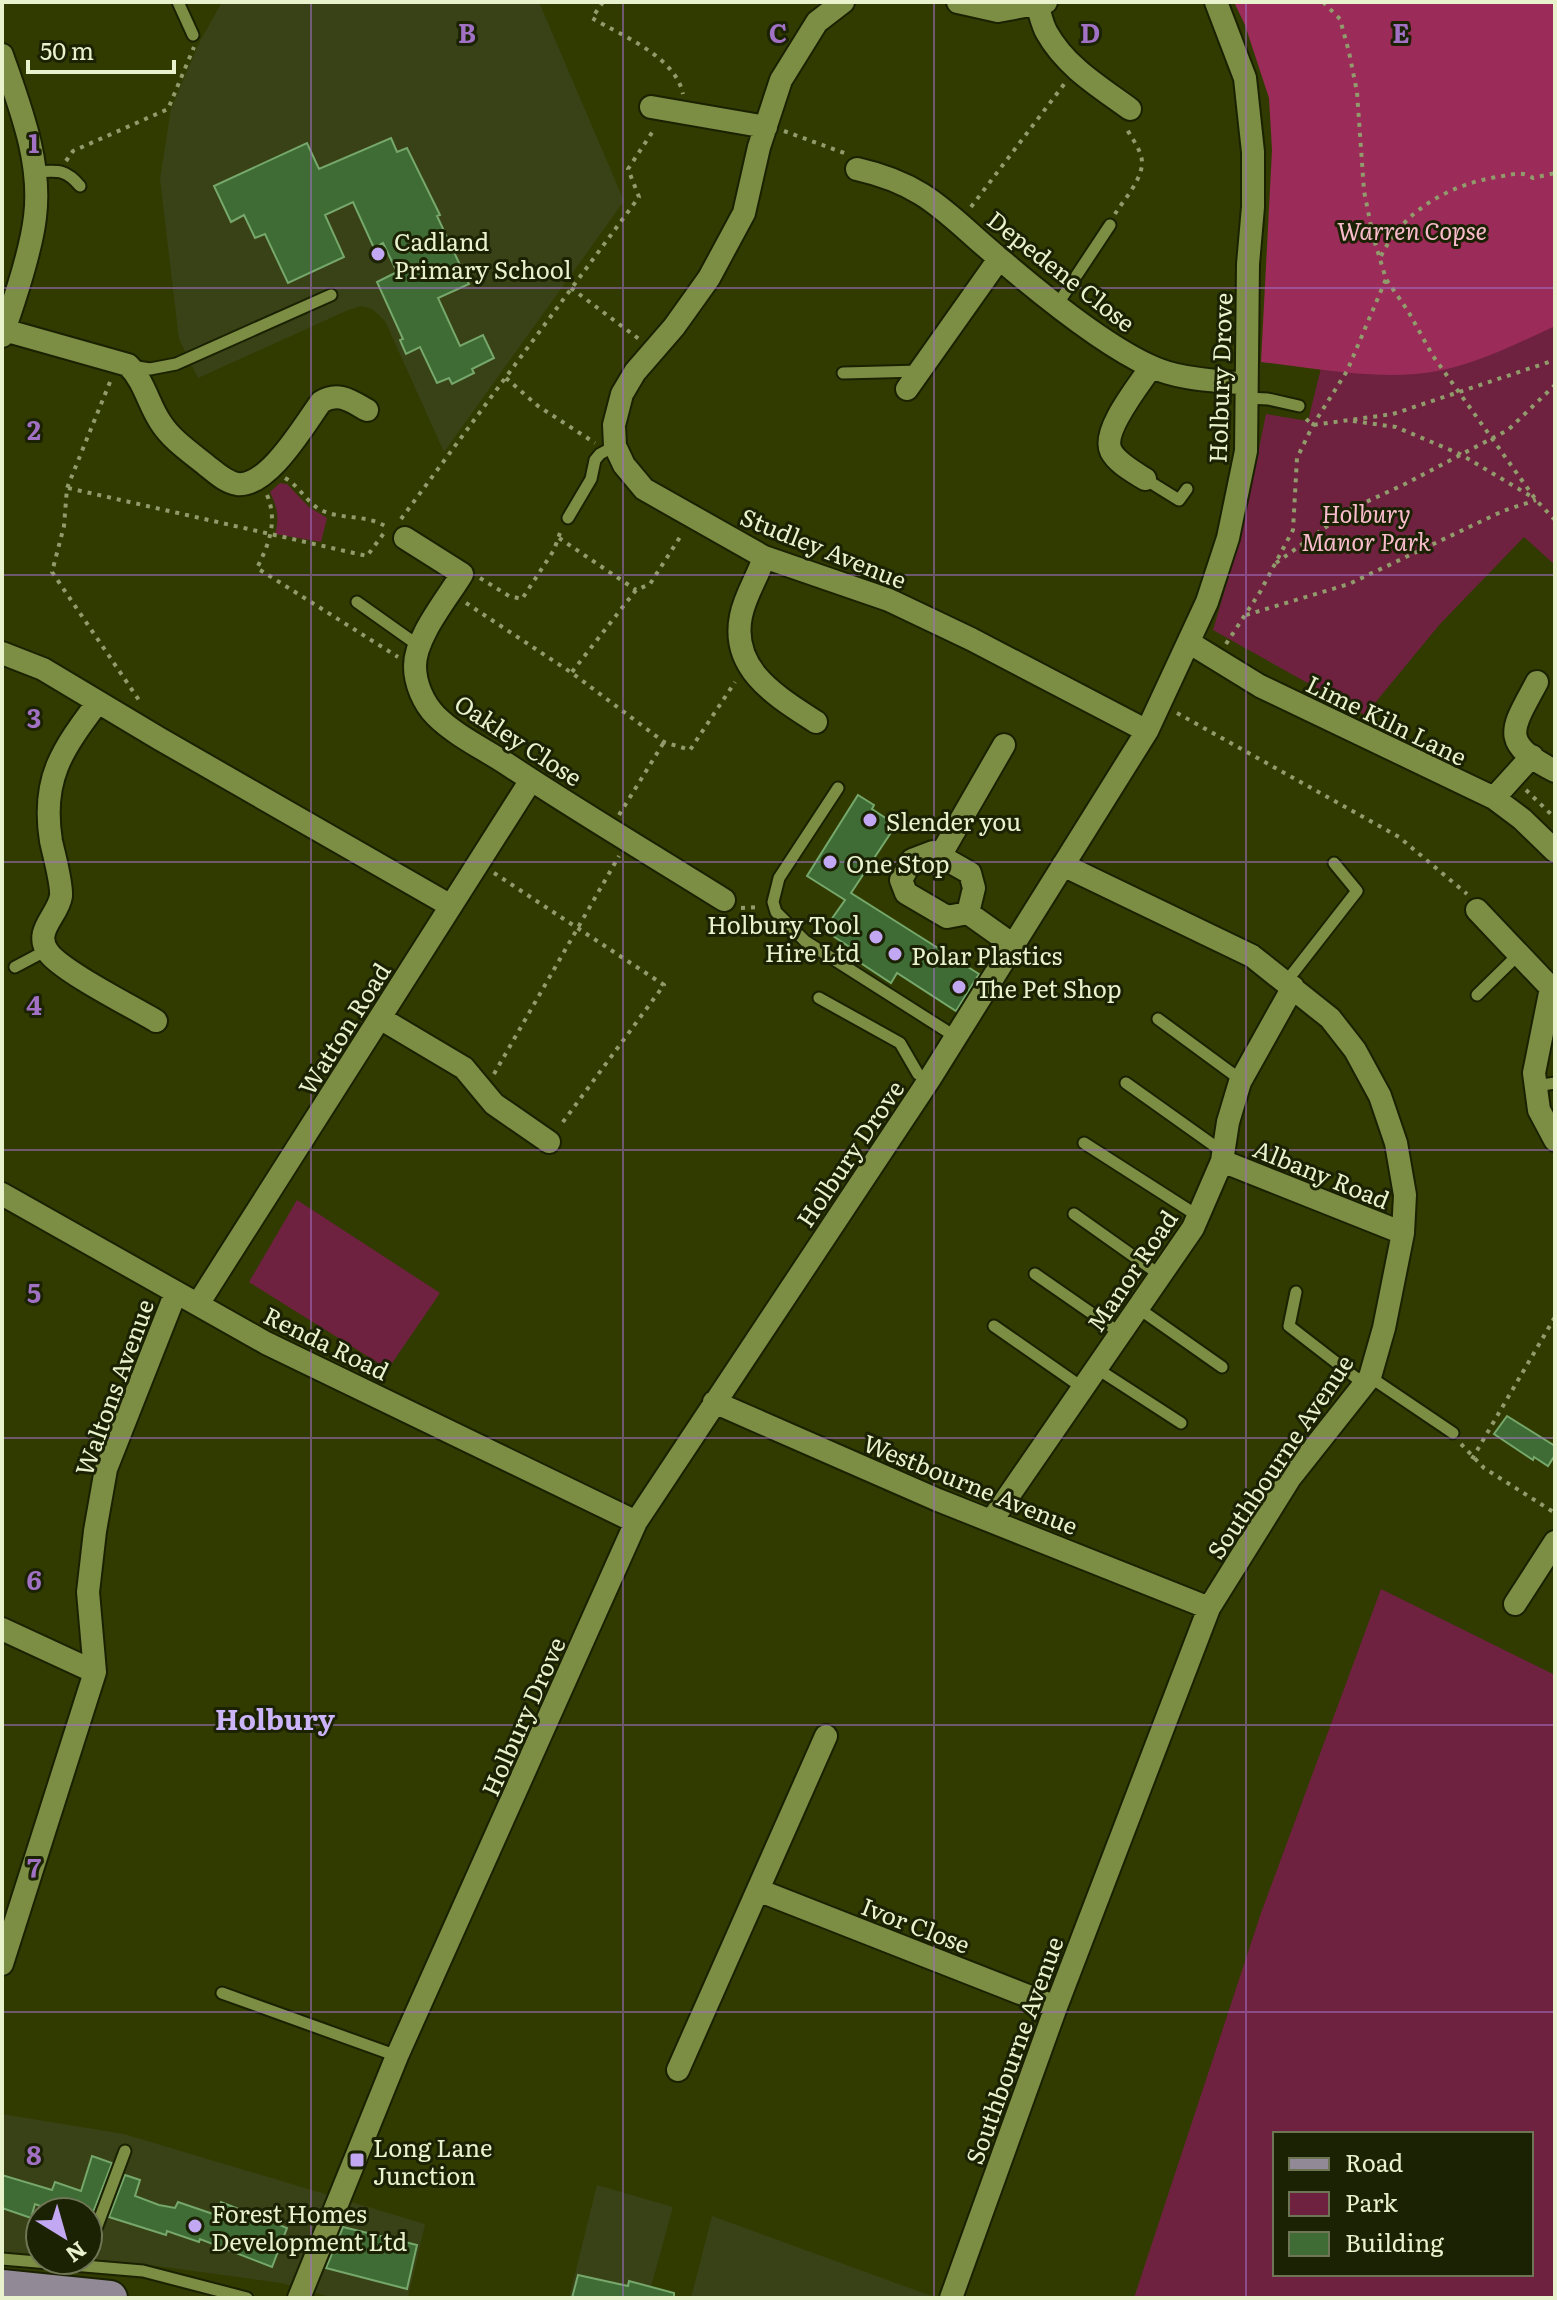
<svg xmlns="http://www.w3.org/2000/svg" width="1557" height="2300" viewBox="0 0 1557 2300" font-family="Literata,serif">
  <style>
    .built { fill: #394216 }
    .green { fill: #6f2240; fill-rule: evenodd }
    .forest { fill: #9b2b59 }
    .building { fill: #3e6c34; stroke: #76a76b; stroke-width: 2 }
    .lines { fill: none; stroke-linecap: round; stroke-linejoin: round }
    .lane-casing { stroke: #1a2100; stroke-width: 15 }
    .street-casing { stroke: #1a2100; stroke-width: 26 }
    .primary-casing { stroke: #1a2100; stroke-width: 38 }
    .path { stroke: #919b6b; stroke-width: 4; stroke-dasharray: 4 6; stroke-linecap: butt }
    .lane { stroke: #7c8d44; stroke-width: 11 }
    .street { stroke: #7c8d44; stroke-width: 22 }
    .primary { stroke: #928997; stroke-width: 34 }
    .grid { fill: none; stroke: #a171c4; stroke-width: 2; stroke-opacity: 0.55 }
    .poi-dot { fill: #c2a8f3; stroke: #1b2103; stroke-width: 3 }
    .labels { text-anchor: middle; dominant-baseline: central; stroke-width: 6; stroke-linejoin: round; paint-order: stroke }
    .park-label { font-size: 24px; font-style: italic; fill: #f9bccd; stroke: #1b2103 }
    .poi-label { font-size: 24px; fill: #e8f2cd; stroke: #1b2103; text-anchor: start }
    .street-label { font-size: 24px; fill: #e8f2cd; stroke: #1b2103 }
    .quarter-label { font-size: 28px; font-weight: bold; fill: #ccb4fa; stroke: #1b2103 }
    .grid-label { font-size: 26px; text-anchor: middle; font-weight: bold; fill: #a171c4; stroke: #1b2103; stroke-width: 6; stroke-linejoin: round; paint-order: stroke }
  </style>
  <rect width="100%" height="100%" fill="#313b00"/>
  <path class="built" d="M 222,2 L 539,2 L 624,201 L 444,452 L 385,321 L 372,309 L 361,306 L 346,311 L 198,378 L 179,339 L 160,179 L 171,109 L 199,43 Z
    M 2,2114 L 124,2134 L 425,2224 L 408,2298 L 334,2298 L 281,2283 L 142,2264 L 88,2259 L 88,2212 L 40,2212 L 40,2255 L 2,2252 Z
    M 597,2185 L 673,2207 L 648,2298 L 569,2298 Z
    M 712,2216 L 937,2298 L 691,2298 Z"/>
  <path class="green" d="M 1555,324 L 1555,565 L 1524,537 L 1440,624 L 1365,715 L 1213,630 L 1242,532 L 1266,414 L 1308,421 L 1321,368 Z
    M 280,483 L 287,484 L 309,507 L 327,518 L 321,542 L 275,534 C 280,518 277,507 270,492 Z
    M 297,1200 L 440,1293 L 388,1369 L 249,1282 Z
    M 1381,1589 L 1555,1675 L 1555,2298 L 1134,2298 L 1261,1913 ZM 1531,2134 L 1531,2274 L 1275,2274 L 1275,2134 Z"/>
  <path class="forest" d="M 1234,2 L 1555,2 L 1555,326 C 1512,346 1463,371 1415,374 C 1365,378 1312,368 1261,362 L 1272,150 L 1269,98 L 1245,25 Z"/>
  <path class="building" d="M 391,138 L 397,152 L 407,148 L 440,215 L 437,216 L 469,284 L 438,298 L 460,346 L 483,335 L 494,358 L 472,369 L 474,373 L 452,384 L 449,378 L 437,383 L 420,347 L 406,354 L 400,340 L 403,339 L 377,282 L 397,272 L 383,243 L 374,248 L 353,202 L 325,215 L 344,257 L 288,283 L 265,234 L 255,238 L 244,215 L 231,222 L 214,186 L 307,143 L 319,169 Z
    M 858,795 L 874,805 L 872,809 L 896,825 L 851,893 L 979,974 L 956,1011 L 897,973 L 891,983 L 847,954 L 851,948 L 824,930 L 845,900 L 807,876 Z
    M 1507,1416 L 1555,1446 L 1555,1455 L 1548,1466 L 1534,1457 L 1533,1460 L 1494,1434 Z
    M 92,2156 L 112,2163 L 92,2215 L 67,2206 L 65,2212 L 56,2212 L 35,2204 L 31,2218 L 2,2208 L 2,2175 L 52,2190 L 55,2182 L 81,2191 Z
    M 125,2175 L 140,2180 L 135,2196 L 159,2205 L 175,2208 L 178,2202 L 216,2215 L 221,2202 L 287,2228 L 272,2267 L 200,2239 L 199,2242 L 167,2231 L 166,2235 L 109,2217 Z
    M 343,2227 L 417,2245 L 407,2289 L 326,2268 Z
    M 578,2275 L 628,2286 L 629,2281 L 674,2293 L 674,2298 L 572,2298 Z"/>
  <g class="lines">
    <g class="lane-casing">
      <path id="lane" d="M 178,2 L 193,35
        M 35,172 C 57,171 65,168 80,186
        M 1057,305 L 1110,225
        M 131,366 L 150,369 L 176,364 L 331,295
        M 843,373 L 920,371
        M 1246,398 L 1268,399 L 1299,406
        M 1145,479 L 1179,500 L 1187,489
        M 568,518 L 591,479 L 595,460 L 600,454 L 615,446
        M 357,602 L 419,646
        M 838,788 L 779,878 L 773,902 L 776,912 L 805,941 L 956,1037
        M 15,967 L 47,950
        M 1286,982 L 1357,891 L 1334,863
        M 1477,995 L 1519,954
        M 819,998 L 900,1043 L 918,1074 L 929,1080
        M 1158,1019 L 1241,1080
        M 1126,1083 L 1223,1152
        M 1536,1086 L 1555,1083
        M 1084,1143 L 1198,1216
        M 1074,1214 L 1160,1275
        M 1035,1274 L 1120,1333
        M 1296,1292 L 1289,1326 L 1364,1384
        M 1138,1308 L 1222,1367
        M 994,1326 L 1083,1388
        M 1096,1368 L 1181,1423
        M 1370,1377 L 1453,1433
        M 222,1993 L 397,2056
        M 88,2250 L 125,2151
        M 2,2259 L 143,2271 L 247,2298"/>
    </g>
    <g class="street-casing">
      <path id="street" d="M 843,2 L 817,22 L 781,80 L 759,147 L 744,213 L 709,278 L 674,327 L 635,372 L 622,394 L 614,425 L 615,446 L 624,465 L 644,489 L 764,557 L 889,600 L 971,639 L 1147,731
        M 958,2 L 998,11 L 1046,2
        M 1037,4 C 1040,13 1042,25 1047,33 C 1066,67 1100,87 1130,109
        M 2,55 C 20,107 42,162 35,217 C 31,252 14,302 2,336
        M 651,107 L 766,127
        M 857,169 C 928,185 947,215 1000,259 C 1041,294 1102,344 1150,366 C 1179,380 1215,380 1246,384
        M 4,330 L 128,365 C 145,382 148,404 161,423 C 172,440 190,452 206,465 C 215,472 225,482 237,484 C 268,488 304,425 321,402 C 338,391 351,401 367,410
        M 907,389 L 999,259
        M 1145,479 C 1134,472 1117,463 1111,451 C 1101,431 1140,384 1151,367
        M 405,538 L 462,574 C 447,599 415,637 415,666 C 415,683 423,703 436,716 C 455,735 484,749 507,764 C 578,811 652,855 724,900
        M 764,557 C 758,577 745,595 741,616 C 730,670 778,697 816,722
        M 1190,643 L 1260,686 L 1494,798 L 1522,819 L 1555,851
        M 2,653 L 43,669 L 160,739 L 451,906
        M 1537,682 C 1512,729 1498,742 1555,771
        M 98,702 C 62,750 41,779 51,841 C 54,855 62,883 61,896 C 58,916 33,931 48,952 C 61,971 133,1007 156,1021
        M 1494,798 L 1532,756
        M 940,856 L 1004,745
        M 1477,910 L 1551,988 L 1534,1073 L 1539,1110 L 1555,1140
        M 968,913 L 974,888 L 970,873 L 933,852 L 912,860 L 901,880 L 906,893 L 947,917 L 968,913 L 1013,945
        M 380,1018 L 464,1068 L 494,1104 L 549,1142
        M 1222,1161 L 1403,1233
        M 2,1194 L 266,1343 L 636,1522
        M 198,1304 L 531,780
        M 714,1402 L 938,1500 L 1209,1608
        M 992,1520 L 1193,1228 L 1222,1161 L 1228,1122 L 1240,1082 L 1293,987
        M 1515,1604 L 1555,1542
        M 2,1629 L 95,1672
        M 758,1890 L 1056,2007
        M 2,1964 L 95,1672 L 88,1592 L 95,1531 L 106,1469 L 176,1292
        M 678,2070 L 826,1736
        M 299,2298 L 397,2056 L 636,1522 L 929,1080 L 1147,731 L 1207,602 L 1228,538 L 1246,451 L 1248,264 L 1253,207 L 1253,152 L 1245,78 L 1216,2
        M 951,2298 L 1056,2007 L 1209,1608 L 1290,1478 L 1370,1377 L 1384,1328 L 1403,1233 L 1405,1195 L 1396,1143 L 1380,1096 L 1355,1050 L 1330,1018 L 1252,956 L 1063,865"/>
    </g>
    <g class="primary-casing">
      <path id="primary" d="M 2,2287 L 110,2298"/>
    </g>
    <path class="path" d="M 603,2 L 592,18 C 622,36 675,56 683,94
      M 1323,2 L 1340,19 L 1349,52 L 1357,92 L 1364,191 L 1373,236 L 1386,279 L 1408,311 L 1433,356 L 1536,500 L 1555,520
      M 784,131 L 847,154
      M 66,161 L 73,151 L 168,109 L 194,47
      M 971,207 L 1065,83
      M 1115,214 C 1124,199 1147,175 1141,156 C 1138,145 1130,136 1126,127
      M 1381,256 C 1404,209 1452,183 1503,176 C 1514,174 1523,171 1533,178 L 1555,173
      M 571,288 L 639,339
      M 506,378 L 538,406 L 595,443
      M 110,382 L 67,488 L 64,526 L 52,572 L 141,703
      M 1306,419 L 1313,425 L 1393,414 L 1555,360
      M 1353,421 L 1396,427 L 1460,454 L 1534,498
      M 285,478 C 299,486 306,501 319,509 C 341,521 367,513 388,528
      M 68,488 L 367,556 L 384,533
      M 267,495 C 278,521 269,544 257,568 L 398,657
      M 401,519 L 639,197 L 628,169 L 655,128
      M 559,538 L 636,590
      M 1276,563 L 1351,509 L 1405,484 L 1508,430 L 1555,385
      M 480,578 L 509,596 L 522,599 L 554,550 L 561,530
      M 466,603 L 572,673 L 664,742 L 690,750 L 735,682
      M 1246,615 L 1349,584 L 1503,511 L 1536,500
      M 1226,644 L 1260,592 L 1293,530 L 1297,458 L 1313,425 L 1347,371 L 1386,279
      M 572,672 L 636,590 L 650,584 L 682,534
      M 1177,713 L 1399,837 L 1467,894
      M 1526,790 L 1555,818
      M 619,815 L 664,742
      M 494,873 L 664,985 L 560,1126
      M 741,908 L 760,907
      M 494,1074 L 619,856
      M 1461,1444 L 1484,1468 L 1555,1513
      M 1472,1459 L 1555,1317"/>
    <use href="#lane" class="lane"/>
    <use href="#street" class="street"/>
    <use href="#primary" class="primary"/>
  </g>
  <path class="grid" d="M 311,2 L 311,2298M 623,2 L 623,2298M 934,2 L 934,2298M 1246,2 L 1246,2298M 2,288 L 1555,288M 2,575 L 1555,575M 2,862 L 1555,862M 2,1150 L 1555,1150M 2,1438 L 1555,1438M 2,1725 L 1555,1725M 2,2012 L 1555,2012"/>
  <g class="poi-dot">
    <circle cx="378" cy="254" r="8"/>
    <circle cx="870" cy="820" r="8"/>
    <circle cx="830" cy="862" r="8"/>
    <circle cx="876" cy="937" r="8"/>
    <circle cx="895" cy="954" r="8"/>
    <circle cx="959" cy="987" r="8"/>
    <rect x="349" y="2152" width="16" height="16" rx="4"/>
    <circle cx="195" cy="2226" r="8"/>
  </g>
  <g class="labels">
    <g class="park-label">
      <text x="1412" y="229">Warren Copse</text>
      <text x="1366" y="512">Holbury<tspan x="1366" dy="28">Manor Park</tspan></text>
    </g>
    <g class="poi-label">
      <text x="394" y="240">Cadland<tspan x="394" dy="28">Primary School</tspan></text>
      <text x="886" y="820">Slender you</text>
      <text x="846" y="862">One Stop</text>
      <text x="860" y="923" text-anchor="end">Holbury Tool<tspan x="860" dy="28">Hire Ltd</tspan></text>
      <text x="911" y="954">Polar Plastics</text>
      <text x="975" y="987">The Pet Shop</text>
      <text x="373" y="2146">Long Lane<tspan x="373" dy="28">Junction</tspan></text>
      <text x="211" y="2212">Forest Homes<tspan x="211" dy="28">Development Ltd</tspan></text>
    </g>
    <g class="street-label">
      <text transform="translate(1062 270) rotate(38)">Depedene Close</text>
      <text transform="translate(1219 378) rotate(-88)">Holbury Drove</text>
      <text transform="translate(824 547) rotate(22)">Studley Avenue</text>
      <text transform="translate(1387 719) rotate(26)">Lime Kiln Lane</text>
      <text transform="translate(519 739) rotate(33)">Oakley Close</text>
      <text transform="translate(343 1028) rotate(-58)">Watton Road</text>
      <text transform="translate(849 1153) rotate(-56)">Holbury Drove</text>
      <text transform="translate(1322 1173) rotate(22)">Albany Road</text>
      <text transform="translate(1131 1270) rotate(-56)">Manor Road</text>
      <text transform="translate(327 1342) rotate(26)">Renda Road</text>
      <text transform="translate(113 1387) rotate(-70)">Waltons Avenue</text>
      <text transform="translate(1279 1456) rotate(-56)">Southbourne Avenue</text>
      <text transform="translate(971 1483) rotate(22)">Westbourne Avenue</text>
      <text transform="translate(522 1716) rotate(-66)">Holbury Drove</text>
      <text transform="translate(916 1924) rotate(21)">Ivor Close</text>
      <text transform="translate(1013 2050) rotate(-70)">Southbourne Avenue</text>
    </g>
    <g class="quarter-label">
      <text x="275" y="1718">Holbury</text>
    </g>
  </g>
  <g class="grid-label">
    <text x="467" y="43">B</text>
    <text x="778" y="43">C</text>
    <text x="1090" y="43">D</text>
    <text x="1401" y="43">E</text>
    <text x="34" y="153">1</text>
    <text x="34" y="440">2</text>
    <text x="34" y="728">3</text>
    <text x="34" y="1015">4</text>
    <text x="34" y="1303">5</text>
    <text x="34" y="1590">6</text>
    <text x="34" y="1878">7</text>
    <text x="34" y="2165">8</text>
  </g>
  <rect width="1557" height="2300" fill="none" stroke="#e8f2cd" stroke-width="8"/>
  <rect x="1273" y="2132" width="260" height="144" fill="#1b2103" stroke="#6d7554" stroke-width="2"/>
  <rect x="1289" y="2158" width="40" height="12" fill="#928997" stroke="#6d7554" stroke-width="2"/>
  <text x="1345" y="2172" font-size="24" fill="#e8f2cd">Road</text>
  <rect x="1289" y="2192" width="40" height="24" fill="#6f2240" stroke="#6d7554" stroke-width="2"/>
  <text x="1345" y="2212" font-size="24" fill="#e8f2cd">Park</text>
  <rect x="1289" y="2232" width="40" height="24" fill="#3e6c34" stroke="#6d7554" stroke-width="2"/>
  <text x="1345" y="2252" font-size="24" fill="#e8f2cd">Building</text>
  <g transform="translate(64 2236) rotate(143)"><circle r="38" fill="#1b2103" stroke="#6d7554" stroke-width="2"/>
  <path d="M0-6L14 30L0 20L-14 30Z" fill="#c2a8f3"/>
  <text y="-12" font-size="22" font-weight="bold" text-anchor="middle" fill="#e8f2cd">N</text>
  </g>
  <path d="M28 60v12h146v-12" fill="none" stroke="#e8f2cd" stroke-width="4"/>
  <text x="40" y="60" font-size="24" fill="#e8f2cd" stroke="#1b2103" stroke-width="6" paint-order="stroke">50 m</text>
</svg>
